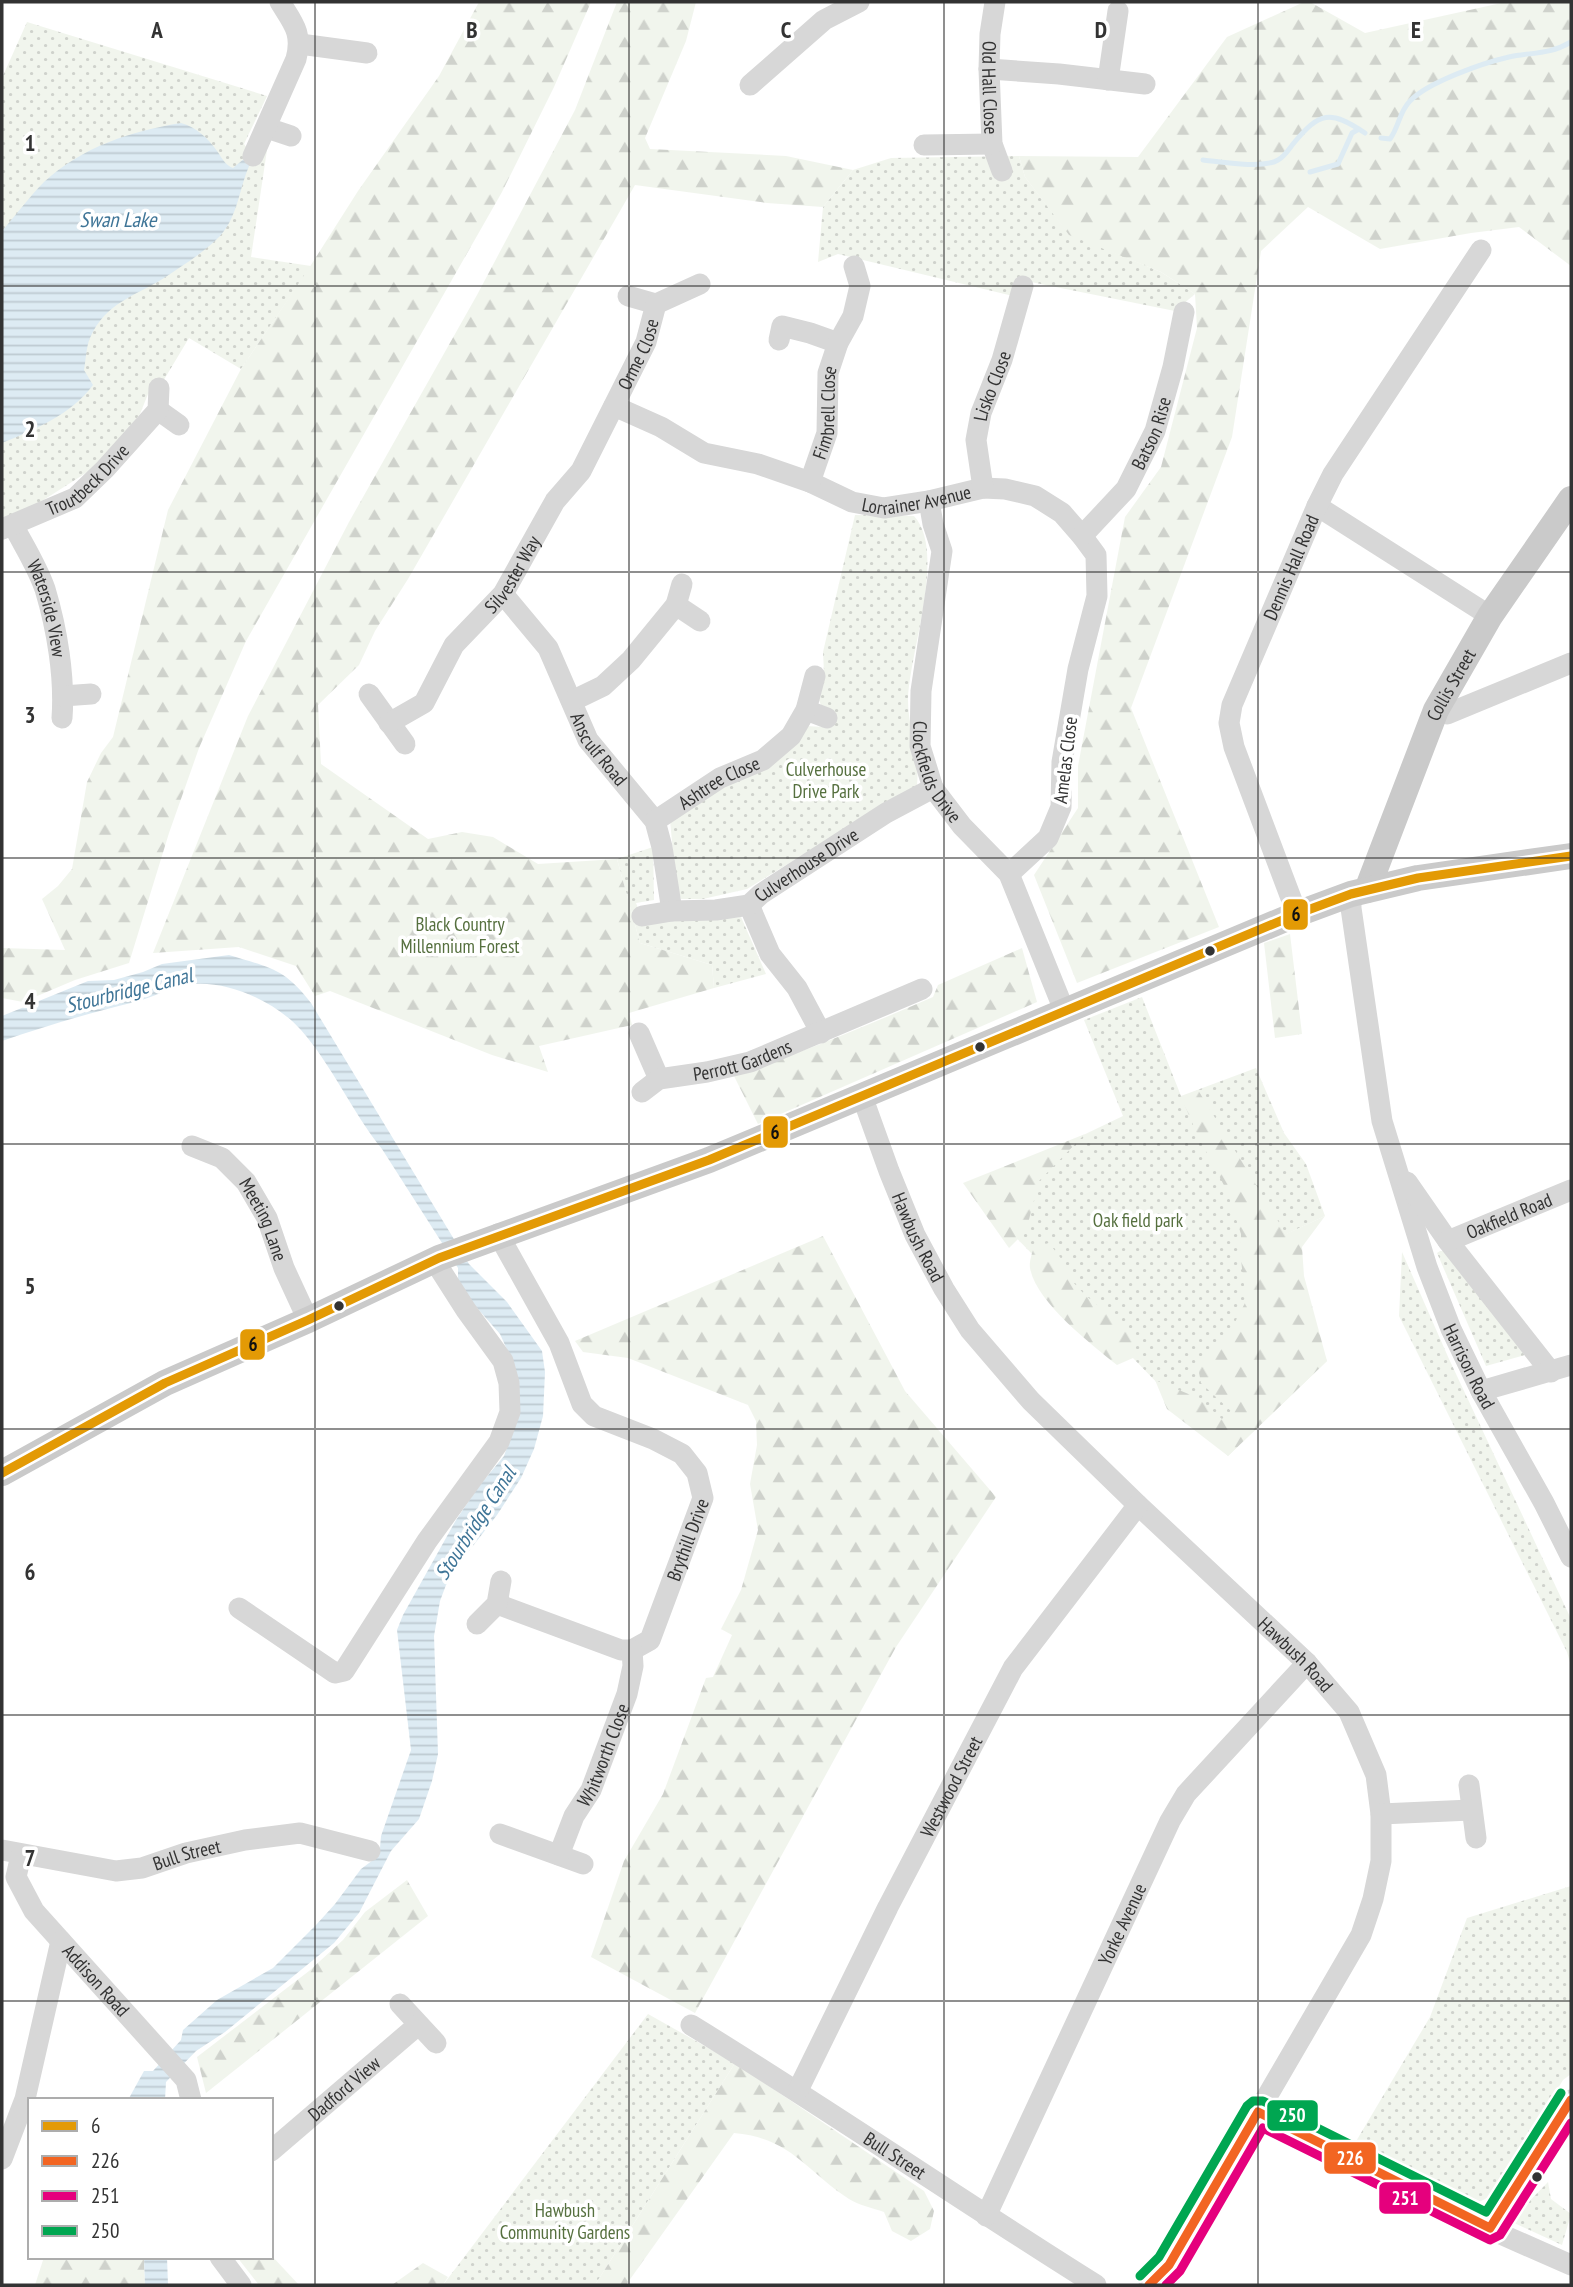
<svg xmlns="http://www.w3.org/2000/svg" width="1573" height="2287" viewBox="0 0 1573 2287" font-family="'PT Sans Narrow',sans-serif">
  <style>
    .green { fill: url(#green-dots) }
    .forest { fill: url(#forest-firs) }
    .water { fill: url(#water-rules) }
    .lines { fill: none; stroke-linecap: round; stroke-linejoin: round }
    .stream { stroke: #ddebf3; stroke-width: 5 }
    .minor { stroke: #d7d7d7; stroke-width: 21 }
    .major { stroke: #cacaca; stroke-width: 26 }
    .bus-1-casing { stroke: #fff; stroke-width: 14 }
    .bus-2-casing { stroke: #fff; stroke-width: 14 }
    .bus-3-casing { stroke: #fff; stroke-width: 14 }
    .bus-4-casing { stroke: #fff; stroke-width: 14 }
    .bus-1 { stroke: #e39a05; stroke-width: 9 }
    .bus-2 { stroke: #f26522; stroke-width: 9 }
    .bus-3 { stroke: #e5007d; stroke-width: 9 }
    .bus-4 { stroke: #00a651; stroke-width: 9 }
    .grid { fill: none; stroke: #333; stroke-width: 2; stroke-opacity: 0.55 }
    .bus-dot { fill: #333; stroke: #fff; stroke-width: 2.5 }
    .labels { text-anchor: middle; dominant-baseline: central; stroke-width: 7; stroke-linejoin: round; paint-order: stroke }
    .street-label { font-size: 19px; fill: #333; stroke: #fff }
    .park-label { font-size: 19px; fill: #56703f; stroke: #fff }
    .water-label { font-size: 21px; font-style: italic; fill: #3f7597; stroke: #fff }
    .grid-label { font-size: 23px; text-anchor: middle; font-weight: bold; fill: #333; stroke: #fff; stroke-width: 7; stroke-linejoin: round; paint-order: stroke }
    .line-badge { stroke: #fff; stroke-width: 2.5 }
    .badge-label { font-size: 19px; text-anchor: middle; font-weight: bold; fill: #fff }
    .pale-badge-label { font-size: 19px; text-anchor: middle; font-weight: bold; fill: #111 }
  </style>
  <defs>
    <pattern id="green-dots" width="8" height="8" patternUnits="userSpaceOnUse" patternTransform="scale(1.75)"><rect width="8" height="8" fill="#f1f5ed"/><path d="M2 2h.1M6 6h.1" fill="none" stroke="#cfd2cc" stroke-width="1.8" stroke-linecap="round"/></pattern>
    <pattern id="forest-firs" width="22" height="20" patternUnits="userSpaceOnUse" patternTransform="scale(1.75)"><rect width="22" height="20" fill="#f1f5ed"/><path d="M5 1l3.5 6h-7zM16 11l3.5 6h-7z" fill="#cfd2cc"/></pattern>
    <pattern id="water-rules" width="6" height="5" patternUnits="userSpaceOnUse" patternTransform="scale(1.75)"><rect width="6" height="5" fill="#ddebf3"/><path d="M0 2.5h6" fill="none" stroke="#becad1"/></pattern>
  </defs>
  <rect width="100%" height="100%" fill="#fff"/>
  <path class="green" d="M 27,22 L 267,96 L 244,144 L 253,156 L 267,150 L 251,257 L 311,266 L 241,369 L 189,338 L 159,388 L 148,394 L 140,414 L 100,464 L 20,515 L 2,520 L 2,78 Z
    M 1019,156 L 1025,177 L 1069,234 L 1161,272 L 1195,294 L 1175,311 L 1016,279 L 1013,296 L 838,254 L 818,262 L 823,207 L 853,170 L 891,158 Z
    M 855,515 L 914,516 C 947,552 909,653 908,700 C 908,728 920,756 917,785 L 747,889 L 703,899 L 681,899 L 676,884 L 670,820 L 806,726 L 825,727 L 826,718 L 817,695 L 824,672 L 823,652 Z
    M 653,847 L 654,900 L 636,903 L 644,923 L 741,917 L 766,974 L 714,988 L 712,965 L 640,943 L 617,859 Z
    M 1142,997 L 1181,1096 L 1256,1068 L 1284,1133 L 1306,1164 L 1325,1216 L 1276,1239 L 1327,1361 L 1228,1456 L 1004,1225 L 979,1185 L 1123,1116 L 1084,1020 Z
    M 1440,1251 L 1444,1251 L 1525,1355 L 1486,1366 L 1437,1253 Z
    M 1402,1252 L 1449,1359 L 1571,1619 L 1571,1666 L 1567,1652 L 1399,1316 Z
    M 1571,1886 L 1571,2074 L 1563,2080 L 1494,2194 L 1474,2205 L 1355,2143 L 1430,2017 L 1467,1918 Z
    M 648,2014 L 735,2063 L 595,2285 L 443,2285 Z
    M 1548,2182 L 1551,2199 L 1571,2214 L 1562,2245 L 1510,2221 Z"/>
  <path class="forest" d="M 479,2 L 591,2 L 554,87 L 502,192 L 246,641 L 199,748 L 169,833 L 129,963 L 75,980 L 23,1002 L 2,998 L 2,948 L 65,950 L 42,899 L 58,886 L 72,869 L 87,782 L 101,753 L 113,737 L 168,510 L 241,369 L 311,265 L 358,191 L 439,76 Z
    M 617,2 L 696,2 L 686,41 L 645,138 L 650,149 L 786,156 L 853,170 L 823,207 L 767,203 L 635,185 L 408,579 L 375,631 L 359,665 L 318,705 L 321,764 L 428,839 L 462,832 L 493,837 L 538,864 L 617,859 L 640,943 L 712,965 L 714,988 L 629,1013 L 632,1025 L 539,1046 L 548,1072 L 492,1055 L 330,991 L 315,996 L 296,966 L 239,947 L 153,953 L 248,716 L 349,522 L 477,295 L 575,110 Z
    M 1304,2 L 1310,2 L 1365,33 L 1506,2 L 1571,2 L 1571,266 L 1519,227 L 1471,233 L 1380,249 L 1308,207 L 1261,251 L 1232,437 L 1131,708 L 1219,927 L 1077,983 L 1034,875 L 1078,808 L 1078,766 L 1125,517 L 1161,467 L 1197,328 L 1195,294 L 1161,272 L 1069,235 L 1025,177 L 1019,156 L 1138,157 L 1227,37 Z
    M 1290,934 L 1302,1034 L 1275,1038 L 1264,943 Z
    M 1022,948 L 1037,1002 L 758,1124 L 733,1074 C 801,1054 868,1025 933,997 L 938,985 Z
    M 1198,1090 L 1286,1234 L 1325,1216 L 1302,1247 L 1304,1276 L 1327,1361 L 1228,1456 L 1167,1409 L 1155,1380 L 1198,1398 L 1222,1419 L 1231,1411 L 1201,1383 L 1197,1362 L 1215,1347 L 1233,1326 L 1246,1301 L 1241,1260 L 1241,1234 L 1227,1191 L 1198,1136 L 1181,1097 Z
    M 1085,1134 L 1039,1181 L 1026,1231 L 1009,1248 L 963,1183 Z
    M 823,1236 L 905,1391 L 996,1497 L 896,1647 L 695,2013 L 591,1957 L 624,1861 L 663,1794 L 706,1678 L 713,1677 L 732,1635 L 721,1629 L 741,1590 L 758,1530 L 750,1484 L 757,1445 L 756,1421 L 748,1405 L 628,1358 L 583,1352 L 575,1341 Z
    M 1049,1243 L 1063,1261 L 1072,1281 L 1085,1295 L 1120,1323 L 1136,1344 L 1133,1358 L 1117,1365 C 1091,1344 1036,1302 1030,1268 C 1029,1262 1032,1253 1034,1247 Z
    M 407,1880 L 428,1916 L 206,2093 L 197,2057 L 309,1971 L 343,1940 L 365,1912 Z
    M 735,2063 L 924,2191 L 934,2211 L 930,2229 L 911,2241 L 892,2231 L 884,2212 C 873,2208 858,2205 849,2199 C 805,2170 791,2138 734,2133 L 626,2285 L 595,2285 Z
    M 271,2255 L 299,2285 L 259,2285 L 237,2257 L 271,2257 Z
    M 44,2257 L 144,2257 L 145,2285 L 35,2285 Z
    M 423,2263 L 448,2277 L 443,2285 L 392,2285 Z"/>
  <path class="water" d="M 181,123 C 196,127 208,138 217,151 C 222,158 225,165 233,168 L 245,158 L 251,162 C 239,186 239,215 220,236 C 206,251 182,266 164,278 C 134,297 106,302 90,338 C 86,347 86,360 84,370 L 93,385 C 72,414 34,430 2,443 L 2,231 C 16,215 29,197 44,182 C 82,147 131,131 181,123 Z
    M 229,955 C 270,968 283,967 311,1003 L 469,1264 L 507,1302 L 542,1351 L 545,1372 L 543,1416 L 534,1449 L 521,1478 L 497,1515 L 462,1560 L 446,1585 L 440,1601 L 434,1636 L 438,1754 L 432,1781 L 419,1819 L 391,1851 L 359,1913 L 334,1943 L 225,2032 L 196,2051 L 166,2082 L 165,2100 L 128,2100 L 144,2071 L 153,2071 L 181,2040 L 183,2030 L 217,2000 L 273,1968 L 316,1925 L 335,1904 L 361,1869 L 373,1860 L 380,1848 L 381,1836 L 411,1750 L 397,1630 L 403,1615 L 456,1520 L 479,1486 L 504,1456 L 512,1433 L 509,1354 L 500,1334 L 462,1291 L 458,1284 L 458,1268 L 382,1149 C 352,1112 332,1065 301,1030 C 275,1001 225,978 185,985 C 168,988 152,998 135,1002 C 89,1013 46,1026 2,1041 L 2,1016 L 88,981 L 114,980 L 143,972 L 162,964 Z
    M 144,2257 L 167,2257 L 168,2285 L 145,2285 Z"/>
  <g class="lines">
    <path class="stream" d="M 1381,138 L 1390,139 C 1399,127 1399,112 1410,101 C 1428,82 1483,63 1509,57 C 1532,52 1549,55 1571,42
      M 1203,160 C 1221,162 1263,169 1278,160 C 1284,157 1289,149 1293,144 C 1320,111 1330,110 1365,133
      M 1310,172 L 1338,164 L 1352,133 L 1359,129"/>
    <g class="minor">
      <path id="s1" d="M 995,2 L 990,34 L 989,69 L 992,144 L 1002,171"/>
      <path d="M 300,44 L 367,53"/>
      <path d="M 989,69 L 1059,74 L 1145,84"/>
      <path d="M 1108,80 L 1118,11"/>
      <path d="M 750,85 L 824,20 L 859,2"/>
      <path d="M 267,128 L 291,136"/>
      <path d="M 924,145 L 992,144"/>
      <path d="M 253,156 L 296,59 C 303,33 293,23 280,2"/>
      <path d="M 628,296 L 656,304"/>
      <path d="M 779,340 L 782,326 L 810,333 L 838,343"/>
      <path id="s2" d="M 614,406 L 661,427 L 704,453 L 758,464 L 810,482 L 852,502 L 884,508 L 929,501 L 983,488 L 1005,489 L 1035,496 L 1062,513 L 1082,536 L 1096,555 L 1097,596 L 1078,669 L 1062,762 L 1061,807 L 1048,838 L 1009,874"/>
      <path d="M 158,410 L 179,425"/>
      <path id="s3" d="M 810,482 L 827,433 L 828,373 L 838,343 L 853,316 L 860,286 L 854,266"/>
      <path id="s4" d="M 983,488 L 976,440 L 981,413 L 1002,360 L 1023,286"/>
      <path id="s5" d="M 929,501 L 933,524 L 942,551 L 921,691 L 920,746 L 933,788 L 962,826 L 1009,874 L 1064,1010"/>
      <path d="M 1317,506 L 1490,616"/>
      <path id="s6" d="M 13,525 C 24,546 37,566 45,589 C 57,629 65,677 62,718"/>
      <path id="s7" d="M 2,529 L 75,498 L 105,469 L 158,410 L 159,388"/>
      <path id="s8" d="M 1082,536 L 1126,489 L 1155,431 L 1173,367 L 1184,312"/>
      <path id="s9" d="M 503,594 L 548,648 L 588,740 L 655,821 L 662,847 L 672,911"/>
      <path d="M 676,605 L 700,621"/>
      <path d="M 369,694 L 405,744"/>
      <path d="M 63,696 L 91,694"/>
      <path d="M 572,701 L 603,686 L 631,660 L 676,605 L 682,584"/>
      <path d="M 806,710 L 827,718"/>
      <path d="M 1436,710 L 1447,714 L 1571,663"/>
      <path id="s10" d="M 389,723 L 424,703 L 454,645 L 503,594 L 555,501 L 581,471 L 646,342 L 656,304 L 700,284"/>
      <path id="s11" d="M 655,821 L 720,778 L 763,760 L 791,736 L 806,710 L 815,676"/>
      <path id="s12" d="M 1351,894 L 1351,908 L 1382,1121 L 1427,1267 L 1451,1329 L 1481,1391 L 1544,1503 L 1571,1557"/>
      <path d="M 749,905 L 770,954 L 797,988 L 821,1033"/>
      <path id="s13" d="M 1297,914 L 1234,747 L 1229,723 L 1232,705 L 1317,506 L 1333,474 L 1481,250"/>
      <path id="s14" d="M 642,916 L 672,911 L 716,910 L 749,905 L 761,894 L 886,813 L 933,788"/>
      <path d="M 639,1033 L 659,1079"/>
      <path id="s15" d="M 642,1092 L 659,1079 L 707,1072 L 750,1062 L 922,989"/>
      <path id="s16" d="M 862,1096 L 889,1171 L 915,1235 L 944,1289 L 970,1330 L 1031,1401 L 1138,1505 L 1307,1663 L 1349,1712 L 1376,1775 L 1381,1814 L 1381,1861 L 1373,1899 L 1361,1935 L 1169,2265 L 1149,2285"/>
      <path id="s17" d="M 192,1146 L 222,1158 L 246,1182 L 267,1218 L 284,1268 L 308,1320"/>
      <path d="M 1407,1182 L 1448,1241 L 1551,1372"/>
      <path id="s18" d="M 1448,1241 L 1571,1190"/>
      <path d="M 1481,1391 L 1571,1365"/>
      <path id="s19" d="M 497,1604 L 621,1650 L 632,1650 L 650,1640 L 703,1498 L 697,1473 L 682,1454 L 653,1439 L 594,1416 L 582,1404 L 559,1343 L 498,1234"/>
      <path d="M 239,1608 L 335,1673 L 344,1671 L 427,1541 L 499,1442 L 510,1412 L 509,1383 L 503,1361 L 466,1310 L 434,1260"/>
      <path d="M 477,1624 L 497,1604 L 501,1581"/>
      <path d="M 1469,1785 L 1476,1838"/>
      <path d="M 1381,1814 L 1471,1810"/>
      <path d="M 500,1834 L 583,1864"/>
      <path id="s20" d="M 2,1850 L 116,1871 L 142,1868 L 186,1853 L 245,1840 L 300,1833 L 370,1851"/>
      <path id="s21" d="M 21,1855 L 16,1877 L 34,1911 L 186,2080 L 191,2100"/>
      <path id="s22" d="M 559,1855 L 574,1816 L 591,1790 L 627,1694 L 633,1666 L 632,1650"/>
      <path d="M 400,2004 L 436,2043"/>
      <path id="s23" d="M 691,2025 C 828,2109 960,2200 1096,2285"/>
      <path id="s24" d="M 798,2090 L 888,1907 L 1013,1668 L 1138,1505"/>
      <path d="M 1258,2112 L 1478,2224 L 1571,2265"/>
      <path id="s25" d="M 271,2151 L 418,2025"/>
      <path d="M 2,2159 L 25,2099 L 61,1941"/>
      <path id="s26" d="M 986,2216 L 1170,1821 L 1186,1794 L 1307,1663"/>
      <path d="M 1490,2228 L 1571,2100"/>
      <path d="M 220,2257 L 241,2285"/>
    </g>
    <g class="major">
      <path id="s27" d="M 1367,890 L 1436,710 L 1490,616 L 1571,499"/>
      <path d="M 2,1473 L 165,1383 L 308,1320 L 439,1258 L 709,1160 L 1297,914 L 1351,894 L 1418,878 L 1571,856"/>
    </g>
    <g class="bus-1-casing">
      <path id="bus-1" d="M 2,1473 L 165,1383 L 308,1320 L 439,1258 L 709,1160 L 1297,914 L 1351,894 L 1418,878 L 1571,856"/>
    </g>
    <g class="bus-2-casing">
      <path id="bus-2" d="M 1149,2285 L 1169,2265 L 1258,2112 L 1490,2228 L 1571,2100"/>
    </g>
    <g class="bus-3-casing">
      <path id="bus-3" d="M 1166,2285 L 1180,2271 L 1263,2128 L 1490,2240 L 1500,2235 L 1571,2123"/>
    </g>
    <g class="bus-4-casing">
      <path id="bus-4" d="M 1140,2276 L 1159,2257 L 1247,2106 L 1253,2101 L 1263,2101 L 1486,2212 L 1561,2093"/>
    </g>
    <use href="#bus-1" class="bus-1"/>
    <use href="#bus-2" class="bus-2"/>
    <use href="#bus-3" class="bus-3"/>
    <use href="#bus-4" class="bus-4"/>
  </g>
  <path class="grid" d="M 315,2 L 315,2285M 629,2 L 629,2285M 944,2 L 944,2285M 1258,2 L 1258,2285M 2,286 L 1571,286M 2,572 L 1571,572M 2,858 L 1571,858M 2,1144 L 1571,1144M 2,1429 L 1571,1429M 2,1715 L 1571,1715M 2,2001 L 1571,2001"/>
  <g class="bus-dot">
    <circle cx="1210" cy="951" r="6"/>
    <circle cx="980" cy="1047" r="6"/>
    <circle cx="339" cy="1306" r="6"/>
    <circle cx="1537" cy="2177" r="6"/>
  </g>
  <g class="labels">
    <g class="street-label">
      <text stroke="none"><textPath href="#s1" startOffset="86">Old Hall Close</textPath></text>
      <text stroke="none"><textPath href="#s10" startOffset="453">Orme Close</textPath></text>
      <text stroke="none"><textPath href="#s4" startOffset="105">Lisko Close</textPath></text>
      <text stroke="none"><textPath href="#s3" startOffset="72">Fimbrell Close</textPath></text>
      <text stroke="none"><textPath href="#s8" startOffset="126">Batson Rise</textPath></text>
      <text stroke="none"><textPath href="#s7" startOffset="100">Troutbeck Drive</textPath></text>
      <text stroke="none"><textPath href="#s2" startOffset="324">Lorrainer Avenue</textPath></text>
      <text stroke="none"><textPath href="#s13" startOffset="371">Dennis Hall Road</textPath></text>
      <text stroke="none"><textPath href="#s10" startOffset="198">Silvester Way</textPath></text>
      <text stroke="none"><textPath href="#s6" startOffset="91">Waterside View</textPath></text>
      <text stroke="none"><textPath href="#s27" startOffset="222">Collis Street</textPath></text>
      <text stroke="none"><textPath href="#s9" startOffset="184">Ansculf Road</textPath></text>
      <text transform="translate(1065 760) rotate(-83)">Amelas Close</text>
      <text stroke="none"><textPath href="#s5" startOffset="278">Clockfields Drive</textPath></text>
      <text stroke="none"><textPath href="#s11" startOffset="75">Ashtree Close</textPath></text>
      <text stroke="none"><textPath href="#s14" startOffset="178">Culverhouse Drive</textPath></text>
      <text stroke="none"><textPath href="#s15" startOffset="107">Perrott Gardens</textPath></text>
      <text stroke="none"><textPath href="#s18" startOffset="66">Oakfield Road</textPath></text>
      <text stroke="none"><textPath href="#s17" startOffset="108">Meeting Lane</textPath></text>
      <text stroke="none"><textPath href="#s16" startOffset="152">Hawbush Road</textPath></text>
      <text stroke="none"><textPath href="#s12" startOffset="490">Harrison Road</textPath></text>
      <text stroke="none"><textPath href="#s19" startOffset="271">Brythill Drive</textPath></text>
      <text stroke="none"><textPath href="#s16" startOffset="719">Hawbush Road</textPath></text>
      <text stroke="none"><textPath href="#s22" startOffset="110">Whitworth Close</textPath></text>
      <text stroke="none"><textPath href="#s24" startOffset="340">Westwood Street</textPath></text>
      <text stroke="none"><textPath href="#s20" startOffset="189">Bull Street</textPath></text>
      <text stroke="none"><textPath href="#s26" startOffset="322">Yorke Avenue</textPath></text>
      <text stroke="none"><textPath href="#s21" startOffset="154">Addison Road</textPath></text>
      <text stroke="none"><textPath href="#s25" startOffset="96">Dadford View</textPath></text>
      <text stroke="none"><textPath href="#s23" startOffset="242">Bull Street</textPath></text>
    </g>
    <g class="park-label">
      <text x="826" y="769">Culverhouse<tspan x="826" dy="22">Drive Park</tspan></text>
      <text x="460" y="924">Black Country<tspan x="460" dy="22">Millennium Forest</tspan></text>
      <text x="1138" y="1220">Oak field park</text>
      <text x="565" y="2210">Hawbush<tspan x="565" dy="22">Community Gardens</tspan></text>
    </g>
    <g class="water-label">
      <text x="118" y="219">Swan Lake</text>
      <text transform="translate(129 990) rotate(-14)">Stourbridge Canal</text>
      <text transform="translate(475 1523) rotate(-57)">Stourbridge Canal</text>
    </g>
  </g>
  <g class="grid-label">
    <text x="157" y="38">A</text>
    <text x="472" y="38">B</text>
    <text x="786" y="38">C</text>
    <text x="1101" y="38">D</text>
    <text x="1416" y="38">E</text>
    <text x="30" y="151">1</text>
    <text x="30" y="437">2</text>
    <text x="30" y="723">3</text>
    <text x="30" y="1009">4</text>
    <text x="30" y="1294">5</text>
    <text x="30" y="1580">6</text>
    <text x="30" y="1866">7</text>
  </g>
  <g class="line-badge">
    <rect x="1282" y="898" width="27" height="33" rx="7" fill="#e39a05"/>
    <rect x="762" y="1115" width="27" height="34" rx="7" fill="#e39a05"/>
    <rect x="239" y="1328" width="27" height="33" rx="7" fill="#e39a05"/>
    <rect x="1266" y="2099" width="53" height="33" rx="7" fill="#00a651"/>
    <rect x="1323" y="2141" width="54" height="34" rx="7" fill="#f26522"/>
    <rect x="1378" y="2181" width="54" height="34" rx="7" fill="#e5007d"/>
  </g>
  <g class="badge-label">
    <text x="1292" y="2122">250</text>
    <text x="1350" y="2165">226</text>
    <text x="1405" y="2205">251</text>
  </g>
  <g class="pale-badge-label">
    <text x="1296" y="921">6</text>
    <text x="775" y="1139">6</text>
    <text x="253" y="1351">6</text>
  </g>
  <rect width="1573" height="2287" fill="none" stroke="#333333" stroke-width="7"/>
  <rect x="28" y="2098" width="245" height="161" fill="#ffffff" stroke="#adadad" stroke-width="2"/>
  <rect x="42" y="2121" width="35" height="10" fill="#e39a05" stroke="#adadad" stroke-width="2"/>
  <text x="91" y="2133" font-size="21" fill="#333333">6</text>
  <rect x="42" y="2156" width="35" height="10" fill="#f26522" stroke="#adadad" stroke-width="2"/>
  <text x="91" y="2168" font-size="21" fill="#333333">226</text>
  <rect x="42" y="2191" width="35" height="10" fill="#e5007d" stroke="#adadad" stroke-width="2"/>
  <text x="91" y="2203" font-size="21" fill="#333333">251</text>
  <rect x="42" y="2226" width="35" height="10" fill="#00a651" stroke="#adadad" stroke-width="2"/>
  <text x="91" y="2238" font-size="21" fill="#333333">250</text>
</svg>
